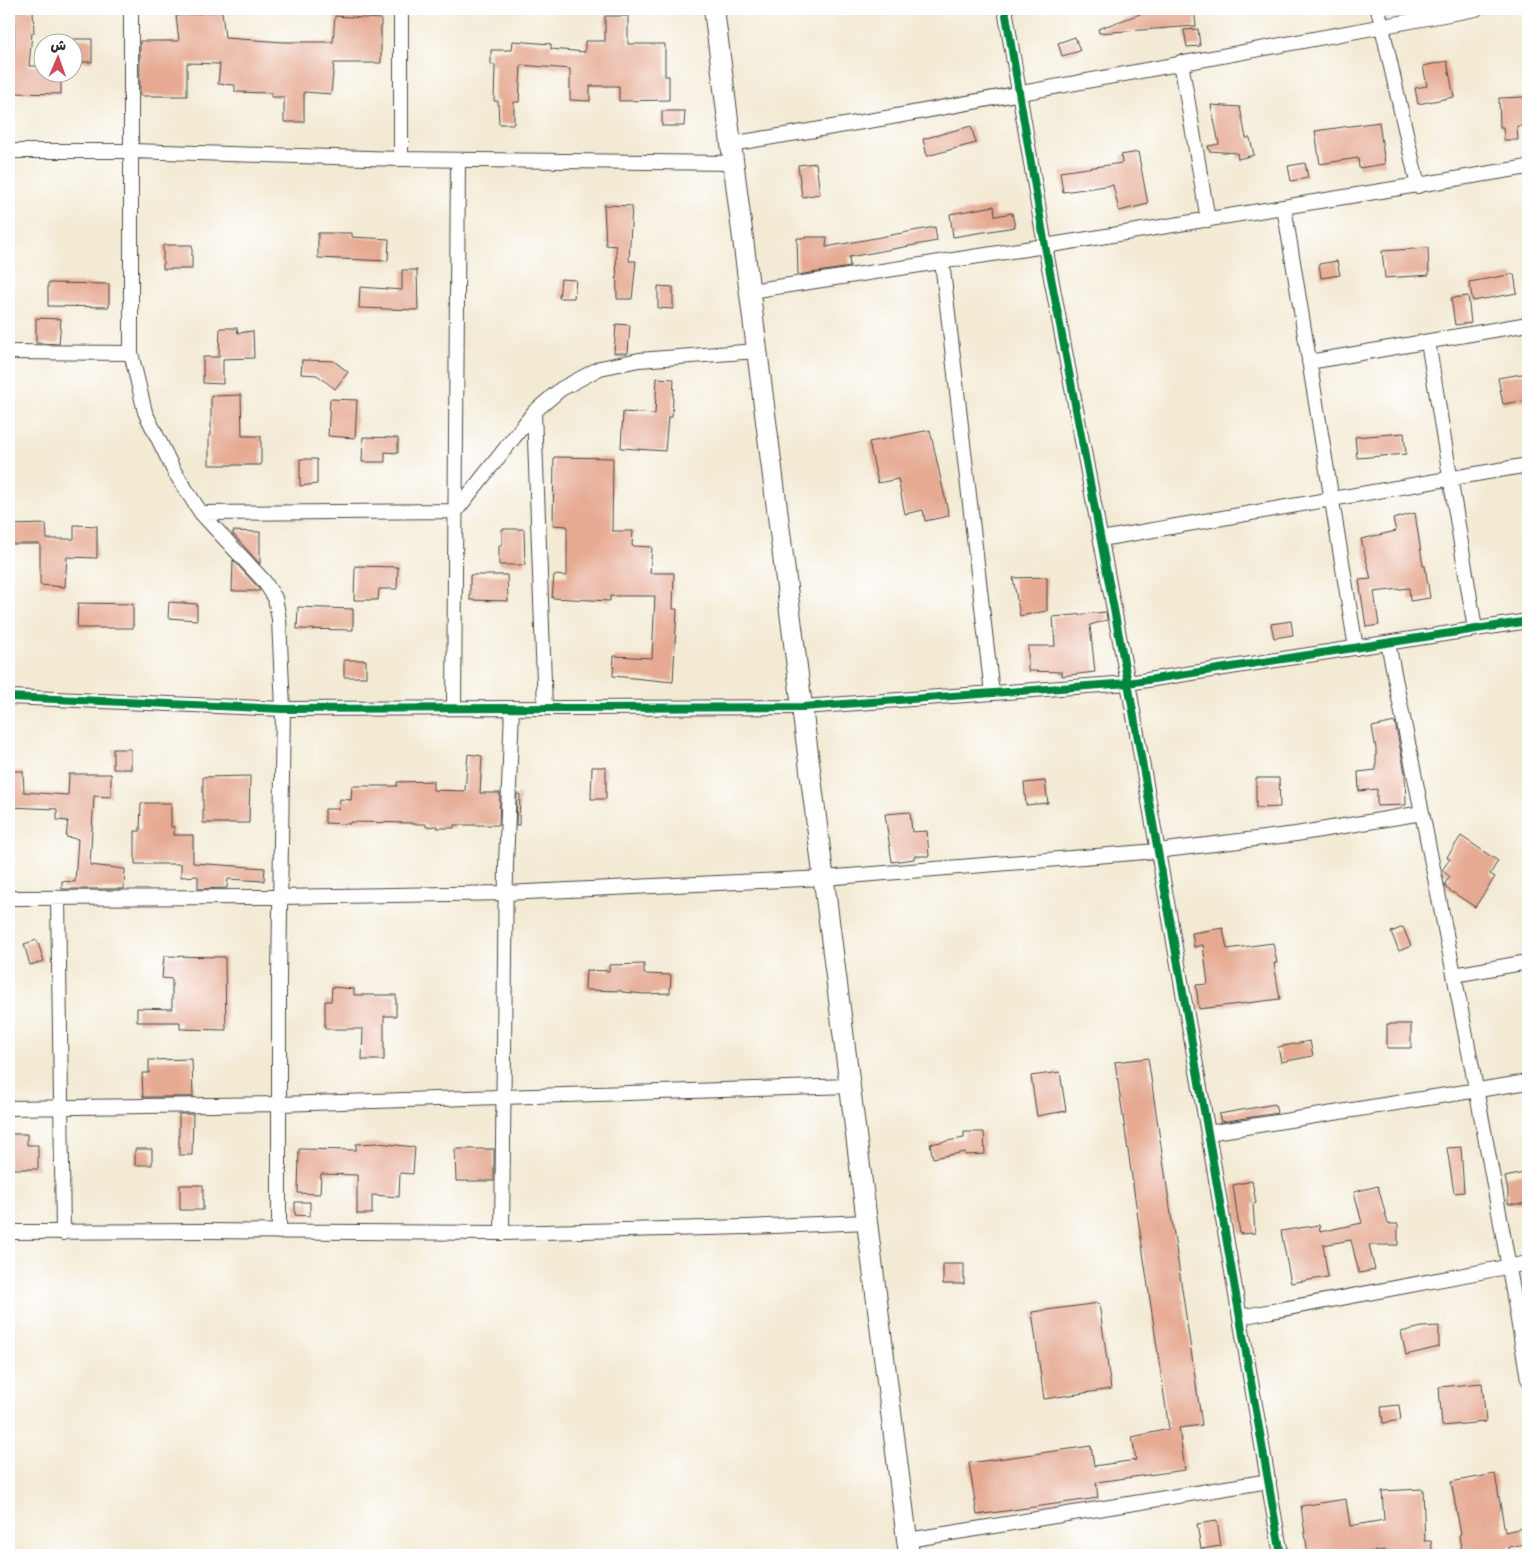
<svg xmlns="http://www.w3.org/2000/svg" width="1537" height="1564" viewBox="0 0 1537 1564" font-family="'Playpen Sans','Playpen Sans Arabic',sans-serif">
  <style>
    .building { fill: #e6aa93 }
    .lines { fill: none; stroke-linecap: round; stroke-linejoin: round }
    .street-casing { stroke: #494844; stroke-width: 16 }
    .secondary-casing { stroke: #494844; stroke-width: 22 }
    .street { stroke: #fff; stroke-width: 14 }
    .secondary { stroke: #fff; stroke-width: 20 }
    .cycleway-casing { stroke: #fff; stroke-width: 11 }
    .cycleway { stroke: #00873e; stroke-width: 8 }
  </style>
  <rect width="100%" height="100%" fill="#fff"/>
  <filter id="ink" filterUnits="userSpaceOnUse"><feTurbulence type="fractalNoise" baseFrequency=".02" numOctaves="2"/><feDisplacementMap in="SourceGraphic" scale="10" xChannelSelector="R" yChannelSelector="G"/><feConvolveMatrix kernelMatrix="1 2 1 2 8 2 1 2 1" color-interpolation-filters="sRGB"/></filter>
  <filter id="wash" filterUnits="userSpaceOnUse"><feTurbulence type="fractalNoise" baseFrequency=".0096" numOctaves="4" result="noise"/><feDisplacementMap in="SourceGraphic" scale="20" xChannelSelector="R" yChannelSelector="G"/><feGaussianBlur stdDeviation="1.12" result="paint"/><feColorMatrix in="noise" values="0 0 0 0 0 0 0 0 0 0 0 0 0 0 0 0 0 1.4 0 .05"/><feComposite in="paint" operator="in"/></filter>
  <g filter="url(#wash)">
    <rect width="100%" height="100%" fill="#f3ead4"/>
    <g id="blocks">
      <path class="building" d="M 1154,9 L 1194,9 L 1196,26 L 1099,33 L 1098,29 Z
        M 33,10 L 34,33 L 32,33 L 29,66 L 42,66 L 42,72 L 61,72 L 61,94 L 13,93 L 13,91 L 9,91 L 9,48 L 14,49 L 14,11 Z
        M 222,11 L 225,38 L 284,42 L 333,42 L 335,16 L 381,19 L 381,63 L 334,63 L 331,94 L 304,92 L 304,122 L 284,122 L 284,97 L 271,97 L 271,93 L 235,92 L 235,85 L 218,84 L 220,64 L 187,63 L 187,96 L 140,96 L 140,41 L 179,41 L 176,16 Z
        M 605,16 L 628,16 L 628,44 L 665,44 L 665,76 L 669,76 L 669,100 L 619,101 L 619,86 L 590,86 L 590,101 L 570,100 L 570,69 L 521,65 L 519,102 L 514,102 L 514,124 L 499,124 L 498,101 L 494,101 L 495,65 L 491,65 L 491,50 L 512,50 L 513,41 L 551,44 L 551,49 L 585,52 L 585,41 L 605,41 Z
        M 1198,29 L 1200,46 L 1187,47 L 1184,30 Z
        M 1075,37 L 1080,51 L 1062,56 L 1058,43 Z
        M 72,39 L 92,39 L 92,62 L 72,62 Z
        M 1447,61 L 1454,97 L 1418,104 L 1415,88 L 1427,86 L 1423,66 Z
        M 1525,97 L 1526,126 L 1517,126 L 1518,140 L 1504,140 L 1503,127 L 1500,127 L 1499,98 Z
        M 1211,105 L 1240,107 L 1246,138 L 1250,138 L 1254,155 L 1238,159 L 1237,153 L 1209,151 L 1208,146 L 1219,144 Z
        M 662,111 L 685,111 L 684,126 L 662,126 Z
        M 1379,122 L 1385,164 L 1359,168 L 1358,158 L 1320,164 L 1315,131 Z
        M 971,126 L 976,143 L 927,156 L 923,139 Z
        M 1138,152 L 1148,204 L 1119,211 L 1113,185 L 1063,192 L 1060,172 L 1122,163 L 1121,155 Z
        M 816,163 L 820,194 L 802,197 L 798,165 Z
        M 1305,163 L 1308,178 L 1291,181 L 1288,166 Z
        M 604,205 L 632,206 L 629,261 L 636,261 L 632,299 L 617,299 L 616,246 L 606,245 Z
        M 994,206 L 995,216 L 1012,213 L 1015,227 L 953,237 L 950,214 Z
        M 935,227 L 937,241 L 849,257 L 850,267 L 798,275 L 797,238 L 807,238 L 806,237 L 827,237 L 826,247 Z
        M 318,233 L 352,233 L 352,237 L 389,239 L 388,261 L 318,258 Z
        M 163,245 L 192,245 L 192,269 L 163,269 Z
        M 1428,248 L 1429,275 L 1385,278 L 1382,251 Z
        M 1337,261 L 1340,275 L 1321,278 L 1319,264 Z
        M 402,270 L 417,270 L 418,310 L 359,308 L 360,287 L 402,290 Z
        M 1514,274 L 1517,293 L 1473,301 L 1469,282 Z
        M 561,279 L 576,280 L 574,298 L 559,298 Z
        M 48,283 L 109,284 L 109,307 L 48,306 Z
        M 658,286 L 673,287 L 673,309 L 658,308 Z
        M 1468,296 L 1471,323 L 1455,325 L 1451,298 Z
        M 36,318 L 61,319 L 59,344 L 36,343 Z
        M 616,324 L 630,325 L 628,353 L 614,353 Z
        M 220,328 L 237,328 L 238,333 L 253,331 L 254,358 L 223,359 L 223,384 L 203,383 L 203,357 L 219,357 Z
        M 302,360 L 334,361 L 348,372 L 335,389 L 317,375 L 301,374 Z
        M 1528,373 L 1528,400 L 1503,404 L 1498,378 Z
        M 657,378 L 674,379 L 672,417 L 668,417 L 665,451 L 621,448 L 623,412 L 655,414 Z
        M 241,395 L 242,436 L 261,436 L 261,465 L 209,465 L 209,435 L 211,435 L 211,396 Z
        M 330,399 L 357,400 L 355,438 L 328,436 Z
        M 930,430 L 949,516 L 925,521 L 923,510 L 905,514 L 898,479 L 878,483 L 869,442 Z
        M 1404,433 L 1406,454 L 1357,458 L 1355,437 Z
        M 363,437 L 398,438 L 398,453 L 385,452 L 385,462 L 362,462 Z
        M 554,457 L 613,458 L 612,531 L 633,531 L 632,546 L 652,547 L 650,573 L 674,573 L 673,609 L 677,609 L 673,682 L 613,676 L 614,656 L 652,658 L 655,596 L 610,596 L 610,601 L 552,598 L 554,575 L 567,576 L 567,526 L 553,525 Z
        M 300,459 L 317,459 L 317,484 L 300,486 Z
        M 1415,513 L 1423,566 L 1425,566 L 1430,598 L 1410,601 L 1409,588 L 1374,592 L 1379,625 L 1366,627 L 1359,580 L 1371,579 L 1361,539 L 1396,531 L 1393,519 Z
        M 46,524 L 47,539 L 74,539 L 74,525 L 97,526 L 97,558 L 67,557 L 65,587 L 40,585 L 40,544 L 10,544 L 10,525 Z
        M 502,529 L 524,529 L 525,565 L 499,565 L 499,545 L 502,545 Z
        M 233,531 L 260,532 L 260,564 L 233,534 Z
        M 233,560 L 257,586 L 260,591 L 232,591 Z
        M 355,566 L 398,567 L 397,589 L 379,589 L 378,600 L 354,600 Z
        M 470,575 L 507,575 L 508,601 L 470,600 Z
        M 1047,577 L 1047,611 L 1020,616 L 1013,578 Z
        M 169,602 L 197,604 L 197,620 L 168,618 Z
        M 78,603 L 133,604 L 133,628 L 77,628 Z
        M 298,607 L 353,609 L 353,630 L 297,629 Z
        M 1106,612 L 1107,620 L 1090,625 L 1095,672 L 1062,676 L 1062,672 L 1028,671 L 1028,646 L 1055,646 L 1053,617 Z
        M 1291,621 L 1293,635 L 1274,638 L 1271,624 Z
        M 344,660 L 366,660 L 366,677 L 344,677 Z
        M 1395,722 L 1405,773 L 1406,805 L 1377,806 L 1377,789 L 1359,791 L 1358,772 L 1376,770 L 1376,749 L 1372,727 Z
        M 113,749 L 131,749 L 131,769 L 113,769 Z
        M 468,754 L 482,756 L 480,793 L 500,793 L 499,825 L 454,825 L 454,828 L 437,828 L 437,826 L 426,827 L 426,824 L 412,824 L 412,823 L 350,822 L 350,824 L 325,823 L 325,809 L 339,809 L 340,799 L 351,800 L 352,786 L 397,786 L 397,782 L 433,781 L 433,790 L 465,791 Z
        M 592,767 L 606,767 L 606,799 L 591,799 Z
        M 9,771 L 23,771 L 24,792 L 68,795 L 69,774 L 111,774 L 111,797 L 94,796 L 90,865 L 125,869 L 124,889 L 62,889 L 62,881 L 75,882 L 78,839 L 66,837 L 68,821 L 57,820 L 57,809 L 9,807 Z
        M 250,776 L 249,823 L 203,823 L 203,777 Z
        M 1256,778 L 1279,778 L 1280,807 L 1256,808 Z
        M 1045,781 L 1048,803 L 1026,805 L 1024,783 Z
        M 517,794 L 520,794 L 519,825 L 516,825 Z
        M 141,803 L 171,803 L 171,827 L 174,827 L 174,835 L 193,835 L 193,863 L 265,868 L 264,881 L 228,879 L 227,888 L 198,889 L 198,876 L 181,877 L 181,864 L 135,864 L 135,831 L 140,831 Z
        M 910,812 L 912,832 L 927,831 L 929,856 L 914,856 L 914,859 L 892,862 L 885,814 Z
        M 1461,836 L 1498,861 L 1490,874 L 1495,877 L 1475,907 L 1446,888 L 1445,883 L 1450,877 L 1442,870 L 1450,859 L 1447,857 Z
        M 1403,927 L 1411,946 L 1399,951 L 1391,932 Z
        M 1223,928 L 1227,949 L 1273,943 L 1277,963 L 1274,963 L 1280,999 L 1199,1009 L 1196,985 L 1208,984 L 1203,945 L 1194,947 L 1192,933 Z
        M 37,940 L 44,961 L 30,965 L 24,944 Z
        M 164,956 L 225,957 L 226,1030 L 180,1029 L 180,1022 L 137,1022 L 137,1008 L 172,1009 L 172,979 L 162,978 Z
        M 644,964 L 644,974 L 671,975 L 670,993 L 645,994 L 622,992 L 622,991 L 585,990 L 586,970 L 609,971 L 609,965 Z
        M 332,987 L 354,989 L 354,995 L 396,995 L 396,1016 L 384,1016 L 384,1060 L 362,1060 L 363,1029 L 325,1029 L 325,1001 L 331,1001 Z
        M 1387,1024 L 1411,1024 L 1411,1048 L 1387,1048 Z
        M 1310,1041 L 1313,1056 L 1281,1062 L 1278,1047 Z
        M 1148,1058 L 1202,1425 L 1179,1428 L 1185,1470 L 1096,1482 L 1098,1498 L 977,1515 L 969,1463 L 1091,1446 L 1094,1466 L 1136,1460 L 1132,1437 L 1169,1429 L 1115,1062 Z
        M 192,1059 L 193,1097 L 143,1097 L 142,1073 L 149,1073 L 149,1060 Z
        M 1060,1072 L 1066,1111 L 1037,1116 L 1031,1076 Z
        M 1275,1104 L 1277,1113 L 1221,1122 L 1219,1114 Z
        M 179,1114 L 193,1114 L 192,1155 L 179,1155 Z
        M 964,1132 L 984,1132 L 985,1154 L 965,1155 L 965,1152 L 933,1158 L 930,1144 L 964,1138 Z
        M 9,1134 L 27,1134 L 27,1145 L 38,1145 L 38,1169 L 9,1169 Z
        M 378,1143 L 415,1147 L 413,1174 L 400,1173 L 399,1197 L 372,1195 L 372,1214 L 357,1214 L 357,1175 L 321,1174 L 320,1194 L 298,1193 L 299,1149 L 356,1150 L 356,1144 Z
        M 1461,1147 L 1464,1192 L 1454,1193 L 1447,1148 Z
        M 135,1149 L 152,1149 L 152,1165 L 135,1165 Z
        M 455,1149 L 494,1149 L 494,1181 L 456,1181 Z
        M 1524,1173 L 1524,1204 L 1508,1204 L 1508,1191 L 1505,1177 Z
        M 1252,1181 L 1256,1203 L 1253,1204 L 1255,1233 L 1240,1234 L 1233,1185 Z
        M 180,1185 L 203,1185 L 203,1210 L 180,1210 Z
        M 1378,1186 L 1388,1224 L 1398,1224 L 1398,1245 L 1369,1245 L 1375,1270 L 1359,1273 L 1351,1240 L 1323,1245 L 1328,1277 L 1291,1283 L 1281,1231 L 1319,1225 L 1320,1232 L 1362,1223 L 1354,1192 Z
        M 295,1202 L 310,1202 L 310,1216 L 295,1215 Z
        M 943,1264 L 964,1264 L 964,1284 L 943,1284 Z
        M 1099,1303 L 1111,1389 L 1044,1399 L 1032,1312 Z
        M 1439,1326 L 1439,1347 L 1406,1355 L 1401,1332 L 1422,1327 Z
        M 1482,1383 L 1486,1422 L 1442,1426 L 1439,1387 Z
        M 1399,1405 L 1401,1420 L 1383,1423 L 1381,1407 Z
        M 1495,1474 L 1505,1532 L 1522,1528 L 1525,1544 L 1508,1547 L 1509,1555 L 1462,1555 L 1459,1535 L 1461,1534 L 1451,1482 Z
        M 1423,1489 L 1425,1541 L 1431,1541 L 1433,1555 L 1386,1555 L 1385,1550 L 1349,1555 L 1308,1555 L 1301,1506 L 1346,1499 L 1350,1526 L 1384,1520 L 1382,1491 Z
        M 1217,1521 L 1221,1546 L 1201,1549 L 1197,1524 Z"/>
    </g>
  </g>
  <g filter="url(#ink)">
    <use href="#blocks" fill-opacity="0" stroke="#494844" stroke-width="1"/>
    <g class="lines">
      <g class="street-casing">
        <path id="street" d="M 131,9 L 131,353 L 145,412 L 174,471 L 201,513 L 264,581 L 275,598 L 279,619 L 283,709 L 279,977 L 279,1232
          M 401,9 L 401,159
          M 1005,9 L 1045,246 L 1128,683 L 1208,1133 L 1281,1555
          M 1378,9 L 1418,186
          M 1181,62 L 1208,220
          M 731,144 L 886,118 L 1476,9
          M 9,151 L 131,151 L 401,159 L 733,163
          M 1284,207 L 1356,648
          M 942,262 L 992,693
          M 750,291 L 1045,246 L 1528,167
          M 1428,342 L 1475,629
          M 9,352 L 131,353
          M 1309,362 L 1528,324
          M 534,412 L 545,708
          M 201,513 L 456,511 L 534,412 L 561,389 L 600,368 L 639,360 L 757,351
          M 1101,539 L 1528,465
          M 1388,643 C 1437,888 1487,1132 1528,1379
          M 9,697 L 283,709 L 803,707 L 1128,683 L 1528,621
          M 454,708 L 458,160
          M 9,898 L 280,897 L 506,893 L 824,878 L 1157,851 L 1296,834 L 1422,813
          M 58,898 L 63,1233
          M 1454,975 L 1528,962
          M 9,1108 L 279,1104 L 850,1086
          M 1208,1133 L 1528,1082
          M 9,1232 L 203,1231 L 502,1233 L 747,1227 L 868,1222
          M 502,1233 L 506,865 L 512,708
          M 1240,1317 L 1528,1263
          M 908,1540 L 1269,1481"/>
      </g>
      <g class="secondary-casing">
        <path id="secondary" d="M 714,9 L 909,1555"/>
      </g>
      <use href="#street" class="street"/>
      <use href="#secondary" class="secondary"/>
      <g class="cycleway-casing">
        <path id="cycleway" d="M 1005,9 L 1045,246 L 1128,683 L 1208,1133 L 1281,1555
          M 9,697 L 283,709 L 803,707 L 1128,683 L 1528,621"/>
      </g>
      <use href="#cycleway" class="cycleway"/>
    </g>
  </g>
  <rect width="1537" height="1564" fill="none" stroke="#fff" stroke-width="30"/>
  <g transform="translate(58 58) rotate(2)"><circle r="24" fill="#ffffff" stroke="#aaaaaa"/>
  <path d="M0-4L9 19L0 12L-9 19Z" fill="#d1495b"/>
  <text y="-8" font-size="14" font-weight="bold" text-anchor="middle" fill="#2b2b2b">ش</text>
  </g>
</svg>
